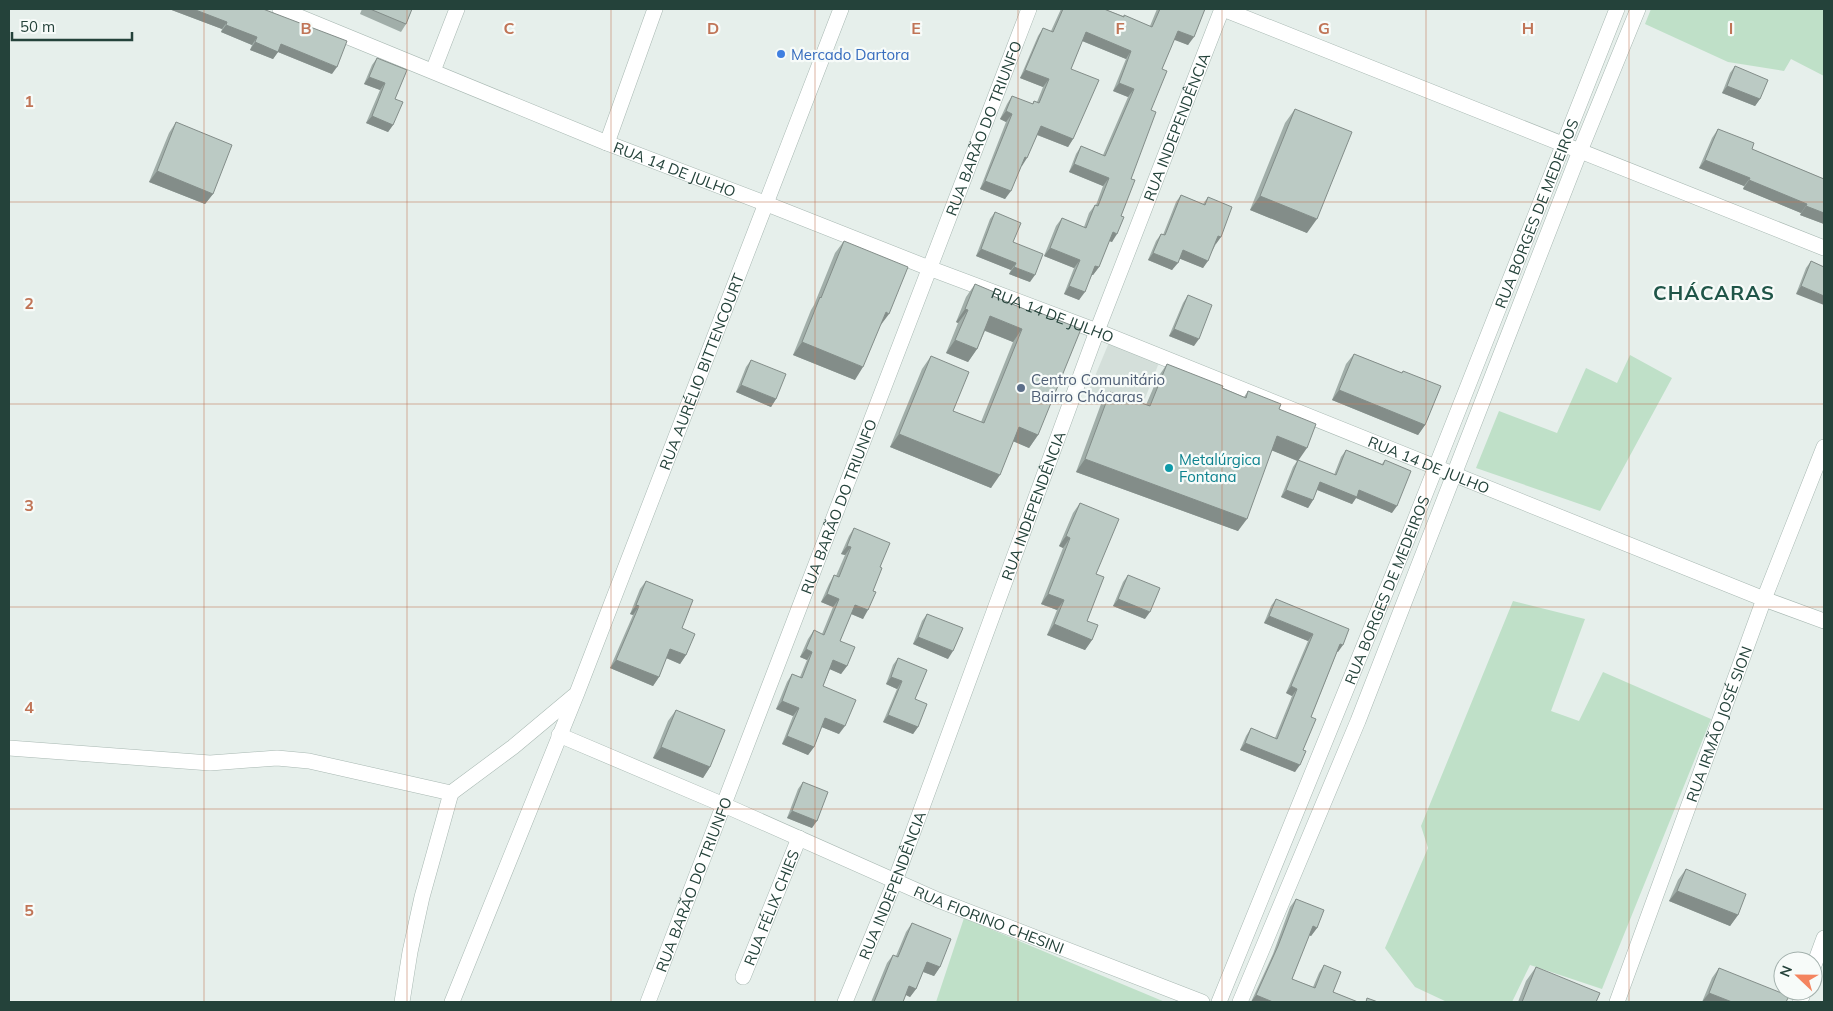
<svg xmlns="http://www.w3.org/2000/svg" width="1833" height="1011" viewBox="0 0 1833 1011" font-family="Mulish,sans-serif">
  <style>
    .built { fill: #d4dfda }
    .green { fill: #bfe0c8 }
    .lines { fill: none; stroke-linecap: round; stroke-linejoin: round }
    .minor-casing { stroke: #a8b8b2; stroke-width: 16 }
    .minor { stroke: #fff; stroke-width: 15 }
    .wall { fill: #a1aea9 }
    .shaded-wall { fill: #838d89 }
    .building { fill: #bbcac4; stroke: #838d89 }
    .grid { fill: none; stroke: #c07456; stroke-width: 1; stroke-opacity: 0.55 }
    .shop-dot { fill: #3f7fe0; stroke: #f7fbf9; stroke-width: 2 }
    .service-dot { fill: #5c6f8a; stroke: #f7fbf9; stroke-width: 2 }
    .culture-dot { fill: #0f9aa8; stroke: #f7fbf9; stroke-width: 2 }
    .labels { text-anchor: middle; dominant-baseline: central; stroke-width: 4.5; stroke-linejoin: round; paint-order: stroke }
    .shop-label { font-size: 15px; fill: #366cbe; stroke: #f7fbf9; text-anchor: start }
    .street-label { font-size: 15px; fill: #24423a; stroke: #f7fbf9 }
    .service-label { font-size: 15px; fill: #4e5e75; stroke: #f7fbf9; text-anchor: start }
    .culture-label { font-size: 15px; fill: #0d838f; stroke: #f7fbf9; text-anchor: start }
    .district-label { font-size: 20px; font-weight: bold; letter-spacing: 1px; fill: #1f5548; stroke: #f7fbf9 }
    .grid-label { font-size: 16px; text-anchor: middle; font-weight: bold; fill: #c07456; stroke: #f7fbf9; stroke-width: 4.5; stroke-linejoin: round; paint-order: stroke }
  </style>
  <rect width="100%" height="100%" fill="#e6efeb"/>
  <path class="built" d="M 1110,340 L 1160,360 L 1139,414 L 1088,393 Z"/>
  <path class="green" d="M 1651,9 L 1824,9 L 1824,76 L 1791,59 L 1784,71 L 1728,62 L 1645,24 Z
    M 1630,355 L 1672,378 L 1600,511 L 1476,468 L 1499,411 L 1557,433 L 1586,368 L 1617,383 Z
    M 1513,601 L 1585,619 L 1551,711 L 1579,721 L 1603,672 L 1711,719 L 1602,989 L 1530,965 L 1512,1002 L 1447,1002 L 1415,987 L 1385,948 L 1428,848 L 1421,826 Z
    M 964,918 L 1165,1002 L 936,1002 Z"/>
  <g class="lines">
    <g class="minor-casing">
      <g id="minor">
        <path id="s1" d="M 280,9 L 607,143 L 767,204 L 929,268 L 1097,331 L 1764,599 L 1824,621"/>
        <path d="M 1223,9 L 1824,248"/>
        <path d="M 433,71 L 457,9"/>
        <path d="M 607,143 L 655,9"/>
        <path id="s2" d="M 559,735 L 724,805 L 938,900 L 1202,1002"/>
        <path d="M 9,748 L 210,763 L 277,758 L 309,761 L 451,793 L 513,747 L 574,696"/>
        <path d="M 1813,968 L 1824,938"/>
        <path id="s3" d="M 743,977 L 799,838"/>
        <path d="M 402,1002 L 410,952 L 422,897 L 451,793"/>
        <path id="s4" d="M 452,1002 L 577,693 L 841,9"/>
        <path id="s5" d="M 648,1002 L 1029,9"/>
        <path id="s6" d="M 845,1002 L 895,881 L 1097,331 L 1222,9"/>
        <path id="s7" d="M 1219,1002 L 1407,540 L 1617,9"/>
        <path d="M 1240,1002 L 1358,721 L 1580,151 L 1638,9"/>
        <path id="s8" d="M 1617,1002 L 1764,599 L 1824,447"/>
        <path d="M 1800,1002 L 1804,991"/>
      </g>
    </g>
    <use href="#minor" class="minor"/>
  </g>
  <path class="wall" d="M 169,9 L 263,9 L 332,74 L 278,52 L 273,59 L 250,50 L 252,45 L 221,32 L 222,29 Z
    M 362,9 L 412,9 L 406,24 L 401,32 L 360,14 Z
    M 1061,9 L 1104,9 L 1150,26 L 1157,9 L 1205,9 L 1188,45 L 1174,39 L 1162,69 L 1121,216 L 1112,242 L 1109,241 L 1099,267 L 1093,275 L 1092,275 L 1079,300 L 1064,294 L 1074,268 L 1044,256 L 1056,226 L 1062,218 L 1084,227 L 1089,213 L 1095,205 L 1096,205 L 1103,186 L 1069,172 L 1076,154 L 1081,146 L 1103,155 L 1128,97 L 1113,91 L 1126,59 L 1082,41 L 1071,69 L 1073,139 L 1068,147 L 1037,135 L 1005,199 L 980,189 L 1006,122 L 1000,119 L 1007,104 L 1012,96 L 1032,104 L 1034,101 L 1037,102 L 1043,87 L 1020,78 L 1038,36 L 1043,28 L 1051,31 Z
    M 377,58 L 395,99 L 393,125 L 388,132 L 366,123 L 380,90 L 364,84 L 372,65 Z
    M 1735,66 L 1760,99 L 1755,106 L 1722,93 L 1730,73 Z
    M 1295,109 L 1307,233 L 1250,210 L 1285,123 Z
    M 176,122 L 213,194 L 205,204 L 149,182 L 169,133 Z
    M 1718,129 L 1752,149 L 1824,179 L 1824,224 L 1800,215 L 1801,213 L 1743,189 L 1744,186 L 1699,168 L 1712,138 Z
    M 1181,195 L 1203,204 L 1208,197 L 1216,244 L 1203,268 L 1179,258 L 1172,270 L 1148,260 L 1156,241 L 1161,234 L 1163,235 L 1176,202 Z
    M 995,212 L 1013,242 L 1030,282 L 1009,274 L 1011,270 L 976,256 L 990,219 Z
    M 844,241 L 855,380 L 793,355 L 811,310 L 814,305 L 835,253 Z
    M 1811,261 L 1824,267 L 1796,294 L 1806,268 Z
    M 975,284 L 993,296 L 1029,311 L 1030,309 L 1038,435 L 1029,448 L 1013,441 L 991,488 L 890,447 L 922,369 L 931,356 L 953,411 L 981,422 L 1013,342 L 985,331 L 977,349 L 968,362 L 946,353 L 958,323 L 956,322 L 966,297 Z
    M 1188,295 L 1194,346 L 1169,336 L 1183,303 Z
    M 1354,354 L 1402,373 L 1403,371 L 1425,425 L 1418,435 L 1332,400 L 1346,364 Z
    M 751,360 L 776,399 L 771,407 L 736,392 L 746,367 Z
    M 1167,364 L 1244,397 L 1248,391 L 1279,409 L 1298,460 L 1334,475 L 1341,457 L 1346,450 L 1382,464 L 1385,460 L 1392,513 L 1356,498 L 1352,504 L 1317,490 L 1313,500 L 1308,508 L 1281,497 L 1293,467 L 1297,461 L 1272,450 L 1238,531 L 1076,472 L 1101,404 L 1110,392 L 1146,405 L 1158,377 Z
    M 1080,503 L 1096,574 L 1087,621 L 1092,640 L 1085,650 L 1047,635 L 1057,610 L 1041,604 L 1063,548 L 1059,546 L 1073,513 Z
    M 854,528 L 880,567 L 863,619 L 851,614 L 840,641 L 847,666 L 841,674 L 830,669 L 823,686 L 839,734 L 822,727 L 814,747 L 808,755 L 782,744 L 793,716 L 776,709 L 787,682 L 792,674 L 800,677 L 807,660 L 800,657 L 808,639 L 814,630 L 822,634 L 833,607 L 821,602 L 829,584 L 834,575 L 836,576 L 845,555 L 841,554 L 849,536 Z
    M 1128,575 L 1145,619 L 1113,606 L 1123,582 Z
    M 646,581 L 682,628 L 686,655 L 680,664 L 666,658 L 659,677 L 653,686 L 610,668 L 633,615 L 630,614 L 640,589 Z
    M 1276,599 L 1338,652 L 1337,652 L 1311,717 L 1303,750 L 1295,772 L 1240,750 L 1246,736 L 1251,728 L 1275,738 L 1292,696 L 1286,693 L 1308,641 L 1264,623 L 1271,606 Z
    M 927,614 L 948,659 L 913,644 L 922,621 Z
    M 898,658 L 915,699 L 918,727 L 913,734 L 883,722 L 897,689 L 886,684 L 893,665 Z
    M 676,710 L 710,767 L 703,778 L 653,758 L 668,721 Z
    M 803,782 L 812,828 L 787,818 L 798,789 Z
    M 1686,869 L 1738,915 L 1730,926 L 1669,901 L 1678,880 Z
    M 1296,899 L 1317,928 L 1311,936 L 1309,935 L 1292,979 L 1313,987 L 1319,973 L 1324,965 L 1333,992 L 1358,1002 L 1251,1002 L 1273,954 L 1290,907 Z
    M 912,923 L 940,967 L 934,976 L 923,972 L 916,989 L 910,997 L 906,995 L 903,1002 L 871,1002 L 887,963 L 893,955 L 896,956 L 906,932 Z
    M 1536,967 L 1596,1002 L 1518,1002 L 1526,981 Z
    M 1719,968 L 1786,1002 L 1702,1002 L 1712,978 Z"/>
  <path class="shaded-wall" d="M 169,9 L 193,9 L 227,22 L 222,29 Z
    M 226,25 L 257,37 L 252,45 L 221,32 Z
    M 1178,31 L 1194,37 L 1188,45 L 1172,39 Z
    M 1086,32 L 1131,51 L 1126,59 L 1080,40 Z
    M 255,42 L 281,44 L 337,67 L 332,74 L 278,52 L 273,59 L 250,50 Z
    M 1025,70 L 1049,79 L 1043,87 L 1020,78 Z
    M 369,77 L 385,83 L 380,90 L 364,84 Z
    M 1119,83 L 1134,89 L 1128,97 L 1113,91 Z
    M 1727,86 L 1760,99 L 1755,106 L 1722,93 Z
    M 1006,111 L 1012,114 L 1006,122 L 1000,119 Z
    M 372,116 L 393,125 L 388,132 L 366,123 Z
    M 1041,126 L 1073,139 L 1068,147 L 1035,134 Z
    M 1025,157 L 1027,158 L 1022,166 L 1019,165 Z
    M 1705,160 L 1750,178 L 1744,186 L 1699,168 Z
    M 1074,164 L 1109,178 L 1103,186 L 1069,172 Z
    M 157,171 L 213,194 L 205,204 L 149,182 Z
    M 1749,180 L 1807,204 L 1801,213 L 1743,189 Z
    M 985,181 L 1011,191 L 1005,199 L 980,189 Z
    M 1260,196 L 1317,219 L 1307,233 L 1250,210 Z
    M 1806,206 L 1824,213 L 1824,224 L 1800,215 Z
    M 1113,232 L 1117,234 L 1112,242 L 1107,240 Z
    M 1218,236 L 1221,237 L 1216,244 L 1213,243 Z
    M 1050,248 L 1080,260 L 1074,268 L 1044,256 Z
    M 981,249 L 1016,263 L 1011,270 L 976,256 Z
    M 1183,250 L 1208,261 L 1203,268 L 1178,258 Z
    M 1153,253 L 1178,263 L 1172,270 L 1148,260 Z
    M 1095,266 L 1099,267 L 1093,275 L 1090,274 Z
    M 1014,267 L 1035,275 L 1030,282 L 1009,274 Z
    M 1069,286 L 1085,292 L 1079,300 L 1064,294 Z
    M 1801,286 L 1824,296 L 1824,305 L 1796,294 Z
    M 965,309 L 968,310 L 958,323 L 956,322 Z
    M 886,312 L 889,314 L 880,326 Z
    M 990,316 L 1022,329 L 1013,342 L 981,329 Z
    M 1174,329 L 1199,339 L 1194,346 L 1169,336 Z
    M 955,340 L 977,349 L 968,362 L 946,353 Z
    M 802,342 L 863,367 L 855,380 L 793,355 Z
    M 741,385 L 776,399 L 771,407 L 736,392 Z
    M 1339,390 L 1425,425 L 1418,435 L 1332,400 Z
    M 1019,427 L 1038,435 L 1029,448 L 1010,440 Z
    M 899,434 L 1000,475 L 991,488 L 890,447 Z
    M 1277,436 L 1307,448 L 1298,461 L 1268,449 Z
    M 1085,459 L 1247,519 L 1238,531 L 1076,472 Z
    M 1320,482 L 1359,490 L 1397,506 L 1392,513 L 1356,498 L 1352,504 L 1315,489 Z
    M 1286,490 L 1313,500 L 1308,508 L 1281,497 Z
    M 1066,536 L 1070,538 L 1063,548 L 1059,546 Z
    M 847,546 L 851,547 L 845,555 L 841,554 Z
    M 827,594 L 839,599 L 833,607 L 821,602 Z
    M 1048,594 L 1064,600 L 1057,610 L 1041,604 Z
    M 1118,599 L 1150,612 L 1145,619 L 1113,606 Z
    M 636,605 L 639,606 L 633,615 L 630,614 Z
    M 855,605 L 868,610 L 863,619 L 849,613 Z
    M 1269,616 L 1313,634 L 1308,641 L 1264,623 Z
    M 1054,624 L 1092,640 L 1085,650 L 1047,635 Z
    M 918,637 L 953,651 L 948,659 L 913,644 Z
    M 1340,644 L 1343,645 L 1338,652 L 1335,651 Z
    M 670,649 L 686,655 L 680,664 L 664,657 Z
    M 806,649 L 812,652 L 807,660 L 800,657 Z
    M 616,660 L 659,677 L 653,686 L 610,668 Z
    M 833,660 L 847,666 L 841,674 L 827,668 Z
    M 891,677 L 902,681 L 897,689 L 886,684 Z
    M 1291,686 L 1297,689 L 1292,696 L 1286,693 Z
    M 782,701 L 799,708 L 793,716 L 776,709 Z
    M 888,715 L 918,727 L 913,734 L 883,722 Z
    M 825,718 L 845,726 L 839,734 L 819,726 Z
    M 787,736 L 814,747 L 808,755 L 782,744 Z
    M 1245,743 L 1300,765 L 1295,772 L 1240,750 Z
    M 661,747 L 710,767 L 703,778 L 653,758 Z
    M 792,811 L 817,821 L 812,828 L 787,818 Z
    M 1677,891 L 1738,915 L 1730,926 L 1669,901 Z
    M 1313,926 L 1317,928 L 1311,936 L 1307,934 Z
    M 927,962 L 940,967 L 934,976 L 921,971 Z
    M 909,986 L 916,989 L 910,997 L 904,994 Z
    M 1709,993 L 1732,1002 L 1702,1002 Z
    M 1256,995 L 1273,1002 L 1251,1002 Z"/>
  <path class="building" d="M 193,9 L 263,9 L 347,41 L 337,67 L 281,44 L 278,52 L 255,42 L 257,37 L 226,25 L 227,22 Z
    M 370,9 L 412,9 L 406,24 Z
    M 1063,9 L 1104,9 L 1124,17 L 1124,15 L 1152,27 L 1160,9 L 1205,9 L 1194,37 L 1178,31 L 1162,69 L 1167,71 L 1151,110 L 1156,112 L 1131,179 L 1135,180 L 1121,216 L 1124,217 L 1117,234 L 1113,232 L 1099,267 L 1095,266 L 1085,292 L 1069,286 L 1080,260 L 1050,248 L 1062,218 L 1086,228 L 1095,205 L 1098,206 L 1109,178 L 1074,164 L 1081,146 L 1105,156 L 1134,89 L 1119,83 L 1131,51 L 1086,32 L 1071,69 L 1099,80 L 1073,139 L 1041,126 L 1027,158 L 1025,157 L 1011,191 L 985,181 L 1012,114 L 1006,111 L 1012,96 L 1033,104 L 1034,101 L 1039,103 L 1049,79 L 1025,70 L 1043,28 L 1053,32 Z
    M 377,58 L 407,70 L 395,99 L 403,102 L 393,125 L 372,116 L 385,83 L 369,77 Z
    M 1735,66 L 1768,80 L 1760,99 L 1727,86 Z
    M 1295,109 L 1352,132 L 1317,219 L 1260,196 Z
    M 176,122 L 232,145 L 213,194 L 157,171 Z
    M 1718,129 L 1754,143 L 1752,149 L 1824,179 L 1824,213 L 1806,206 L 1807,204 L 1749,180 L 1750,178 L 1705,160 Z
    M 1181,195 L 1205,205 L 1208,197 L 1232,207 L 1221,237 L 1218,236 L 1208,261 L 1183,250 L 1178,263 L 1153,253 L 1161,234 L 1165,235 Z
    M 995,212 L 1021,223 L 1013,242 L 1043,254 L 1035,275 L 1014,267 L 1016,263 L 981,249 Z
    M 844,241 L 908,267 L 889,314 L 886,312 L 863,367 L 802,342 L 820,297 L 821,298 Z
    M 1811,261 L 1824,267 L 1824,296 L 1801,286 Z
    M 975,284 L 994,292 L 993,296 L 1029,311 L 1030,309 L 1081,329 L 1038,435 L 1019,427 L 1000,475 L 899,434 L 931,356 L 969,372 L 953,411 L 984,423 L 1022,329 L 990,316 L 977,349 L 955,340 L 968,310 L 965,309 Z
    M 1188,295 L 1212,305 L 1199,339 L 1174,329 Z
    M 1354,354 L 1402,373 L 1403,371 L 1441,386 L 1425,425 L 1339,390 Z
    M 751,360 L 786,374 L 776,399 L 741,385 Z
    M 1167,364 L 1223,386 L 1222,388 L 1246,398 L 1248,391 L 1281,404 L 1279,409 L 1316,424 L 1307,448 L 1277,436 L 1247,519 L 1085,459 L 1110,392 L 1150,406 Z
    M 1346,450 L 1383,465 L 1385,460 L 1411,471 L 1397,506 L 1359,490 L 1357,497 L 1320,482 L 1313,500 L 1286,490 L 1298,460 L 1336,475 Z
    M 1080,503 L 1119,519 L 1096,574 L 1104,577 L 1087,621 L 1098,625 L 1092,640 L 1054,624 L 1064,600 L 1048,594 L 1070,538 L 1066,536 Z
    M 854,528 L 890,543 L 880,567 L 882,568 L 873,591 L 876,592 L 868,610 L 855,605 L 840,641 L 855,647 L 847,666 L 833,660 L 823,686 L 856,700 L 845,726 L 825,718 L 814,747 L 787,736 L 799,708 L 782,701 L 792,674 L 802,678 L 812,652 L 806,649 L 814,630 L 824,635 L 839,599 L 827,594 L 834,575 L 839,577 L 851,547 L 847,546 Z
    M 1128,575 L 1160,588 L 1150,612 L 1118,599 Z
    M 646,581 L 693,600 L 682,628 L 695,634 L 686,655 L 670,649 L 659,677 L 616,660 L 639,606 L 636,605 Z
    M 1276,599 L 1349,629 L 1343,645 L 1340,644 L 1311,717 L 1316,719 L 1303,750 L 1306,751 L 1300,765 L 1245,743 L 1251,728 L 1277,739 L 1297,689 L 1291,686 L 1313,634 L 1269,616 Z
    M 927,614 L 963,628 L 953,651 L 918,637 Z
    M 898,658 L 927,670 L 915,699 L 927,704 L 918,727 L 888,715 L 902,681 L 891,677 Z
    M 676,710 L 725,730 L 710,767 L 661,747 Z
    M 803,782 L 828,792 L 817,821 L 792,811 Z
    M 1686,869 L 1746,894 L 1738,915 L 1677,891 Z
    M 1296,899 L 1324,910 L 1317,928 L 1313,926 L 1292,979 L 1315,988 L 1324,965 L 1341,972 L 1333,992 L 1358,1002 L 1273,1002 L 1256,995 L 1278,946 Z
    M 912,923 L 951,939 L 940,967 L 927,962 L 916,989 L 909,986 L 903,1002 L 874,1002 L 893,955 L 898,957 Z
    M 1536,967 L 1600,993 L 1596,1002 L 1522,1002 Z
    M 1719,968 L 1789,996 L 1786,1002 L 1732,1002 L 1709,993 Z
    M 1367,998 L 1378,1002 L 1366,1002 Z"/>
  <path class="grid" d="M 204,9 L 204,1002M 407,9 L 407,1002M 611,9 L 611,1002M 815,9 L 815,1002M 1018,9 L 1018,1002M 1222,9 L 1222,1002M 1426,9 L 1426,1002M 1629,9 L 1629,1002M 9,202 L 1824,202M 9,404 L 1824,404M 9,607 L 1824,607M 9,809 L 1824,809"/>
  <circle class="shop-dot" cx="781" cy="54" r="5"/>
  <circle class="service-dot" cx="1021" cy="388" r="5"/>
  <circle class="culture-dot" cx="1169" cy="468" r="5"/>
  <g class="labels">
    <g class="shop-label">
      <text x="791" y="54">Mercado Dartora</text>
    </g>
    <g class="street-label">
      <text stroke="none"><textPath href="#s5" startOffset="936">RUA BARÃO DO TRIUNFO</textPath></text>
      <text stroke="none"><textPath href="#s6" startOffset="936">RUA INDEPENDÊNCIA</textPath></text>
      <text stroke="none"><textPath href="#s1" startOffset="426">RUA 14 DE JULHO</textPath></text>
      <text stroke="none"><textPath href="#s7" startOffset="850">RUA BORGES DE MEDEIROS</textPath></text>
      <text stroke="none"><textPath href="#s1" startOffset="831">RUA 14 DE JULHO</textPath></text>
      <text stroke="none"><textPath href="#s4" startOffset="678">RUA AURÉLIO BITTENCOURT</textPath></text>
      <text stroke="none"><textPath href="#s1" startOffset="1236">RUA 14 DE JULHO</textPath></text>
      <text stroke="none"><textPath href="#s6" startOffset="531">RUA INDEPENDÊNCIA</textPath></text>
      <text stroke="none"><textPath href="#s5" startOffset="531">RUA BARÃO DO TRIUNFO</textPath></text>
      <text stroke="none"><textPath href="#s7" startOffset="445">RUA BORGES DE MEDEIROS</textPath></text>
      <text stroke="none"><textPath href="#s8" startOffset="296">RUA IRMÃO JOSÉ SION</textPath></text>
      <text stroke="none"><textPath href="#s5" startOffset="126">RUA BARÃO DO TRIUNFO</textPath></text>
      <text stroke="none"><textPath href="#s6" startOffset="126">RUA INDEPENDÊNCIA</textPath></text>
      <text stroke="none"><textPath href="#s3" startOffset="75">RUA FÉLIX CHIES</textPath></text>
      <text stroke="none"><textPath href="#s2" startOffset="468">RUA FIORINO CHESINI</textPath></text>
    </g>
    <g class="service-label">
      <text x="1031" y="379">Centro Comunitário<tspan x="1031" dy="17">Bairro Chácaras</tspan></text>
    </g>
    <g class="culture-label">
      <text x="1179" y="459">Metalúrgica<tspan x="1179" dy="17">Fontana</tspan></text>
    </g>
    <g class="district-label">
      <text x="1714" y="292">CHÁCARAS</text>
    </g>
  </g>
  <g class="grid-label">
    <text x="306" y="34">B</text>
    <text x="509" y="34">C</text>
    <text x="713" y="34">D</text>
    <text x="916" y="34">E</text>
    <text x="1120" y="34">F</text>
    <text x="1324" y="34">G</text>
    <text x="1528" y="34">H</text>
    <text x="1731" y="34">I</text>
    <text x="29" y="107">1</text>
    <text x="29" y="309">2</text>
    <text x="29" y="511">3</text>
    <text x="29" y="713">4</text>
    <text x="29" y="916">5</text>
  </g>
  <rect width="1833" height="1011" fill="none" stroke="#24423a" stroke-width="20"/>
  <g transform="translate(1798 976) rotate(292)"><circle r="24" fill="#f7fbf9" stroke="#a3b1ad"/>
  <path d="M0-4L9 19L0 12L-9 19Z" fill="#f4845f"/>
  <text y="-8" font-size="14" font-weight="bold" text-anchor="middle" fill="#24423a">N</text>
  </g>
  <path d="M12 32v8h120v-8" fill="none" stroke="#24423a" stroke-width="2.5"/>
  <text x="20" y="32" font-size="15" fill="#24423a" stroke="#f7fbf9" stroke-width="4" paint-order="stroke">50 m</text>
</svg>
